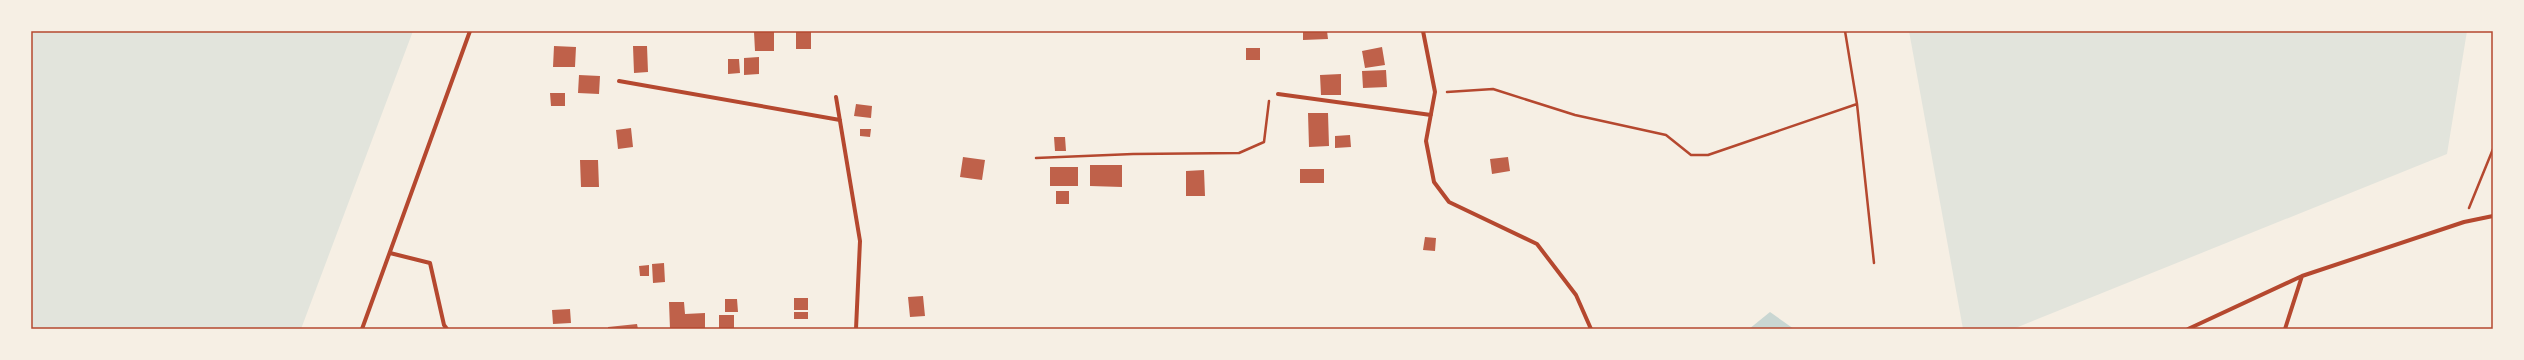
<svg xmlns="http://www.w3.org/2000/svg" width="2524" height="360" viewBox="0 0 2524 360" font-family="'Work Sans',sans-serif">
  <style>
    .green { fill: #e2e4dc }
    .water { fill: #c9d6d2 }
    .building { fill: #bf614a }
    .lines { fill: none; stroke-linecap: round; stroke-linejoin: round }
    .path { stroke: #b5482f; stroke-width: 2.5 }
    .minor { stroke: #b5482f; stroke-width: 4 }
    .neatline { fill: none; stroke: #b5482f; stroke-width: 1.5 }
  </style>
  <rect width="100%" height="100%" fill="#f6efe4"/>
  <path class="green" d="M 31,31 L 413,31 L 301,329 L 31,329 Z
    M 1909,31 L 2467,31 L 2447,154 L 2013,329 L 1963,329 Z"/>
  <path class="water" d="M 1770,312 L 1794,329 L 1749,329 Z"/>
  <path class="building" d="M 796,31 L 811,31 L 811,49 L 796,49 Z
    M 1303,31 L 1327,31 L 1328,39 L 1303,40 Z
    M 754,32 L 774,32 L 774,51 L 755,51 Z
    M 554,46 L 576,47 L 575,67 L 553,67 Z
    M 633,46 L 647,46 L 648,72 L 634,73 Z
    M 1382,47 L 1385,65 L 1365,68 L 1362,51 Z
    M 1246,48 L 1260,48 L 1260,60 L 1246,60 Z
    M 759,57 L 759,74 L 744,75 L 744,58 Z
    M 728,59 L 739,59 L 740,73 L 728,74 Z
    M 1386,70 L 1387,87 L 1363,88 L 1362,71 Z
    M 1341,74 L 1341,95 L 1321,95 L 1320,75 Z
    M 579,75 L 600,76 L 599,94 L 578,93 Z
    M 550,93 L 565,93 L 565,106 L 551,106 Z
    M 856,104 L 872,106 L 871,118 L 854,116 Z
    M 1308,113 L 1328,113 L 1329,146 L 1309,147 Z
    M 631,128 L 633,147 L 618,149 L 616,130 Z
    M 860,129 L 871,129 L 870,137 L 860,136 Z
    M 1350,135 L 1351,147 L 1335,148 L 1335,136 Z
    M 1054,137 L 1065,137 L 1066,151 L 1055,151 Z
    M 963,157 L 985,160 L 982,180 L 960,177 Z
    M 1508,157 L 1510,171 L 1492,174 L 1490,159 Z
    M 580,160 L 598,160 L 599,187 L 581,187 Z
    M 1090,165 L 1122,165 L 1122,187 L 1090,186 Z
    M 1050,167 L 1078,167 L 1078,186 L 1050,186 Z
    M 1300,169 L 1324,169 L 1324,183 L 1300,183 Z
    M 1204,170 L 1205,196 L 1186,196 L 1186,171 Z
    M 1056,191 L 1069,191 L 1069,204 L 1056,204 Z
    M 1425,237 L 1436,238 L 1435,251 L 1423,250 Z
    M 664,263 L 665,282 L 653,283 L 652,264 Z
    M 649,265 L 649,276 L 640,276 L 639,266 Z
    M 923,296 L 925,316 L 910,317 L 908,297 Z
    M 794,298 L 808,298 L 808,310 L 794,310 Z
    M 725,299 L 737,299 L 738,312 L 725,312 Z
    M 669,302 L 684,302 L 685,314 L 705,313 L 705,329 L 670,329 Z
    M 570,309 L 571,323 L 553,324 L 552,310 Z
    M 794,312 L 808,312 L 808,319 L 794,319 Z
    M 719,315 L 734,315 L 734,329 L 719,329 Z
    M 637,324 L 638,329 L 608,329 L 608,327 Z"/>
  <g class="lines">
    <path class="path" d="M 1845,31 L 1857,104 L 1874,263
      M 1447,92 L 1493,89 L 1575,115 L 1666,135 L 1691,155 L 1708,155 L 1857,104
      M 1036,158 L 1133,154 L 1239,153 L 1264,142 L 1269,101
      M 2469,208 L 2493,149"/>
    <path class="minor" d="M 1423,31 L 1435,92 L 1426,141 L 1434,182 L 1449,202 L 1537,244 L 1576,295 L 1591,329
      M 619,81 L 840,120
      M 1278,94 L 1431,115
      M 836,97 L 860,241 L 856,329
      M 390,253 L 430,263 L 444,325 L 447,329
      M 362,329 L 470,31
      M 2188,329 L 2302,276 L 2464,222 L 2493,216
      M 2285,329 L 2302,276"/>
  </g>
  <rect width="2524" height="360" fill="none" stroke="#f6efe4" stroke-width="64"/>
  <rect x="32" y="32" width="2460" height="296" class="neatline"/>
</svg>
